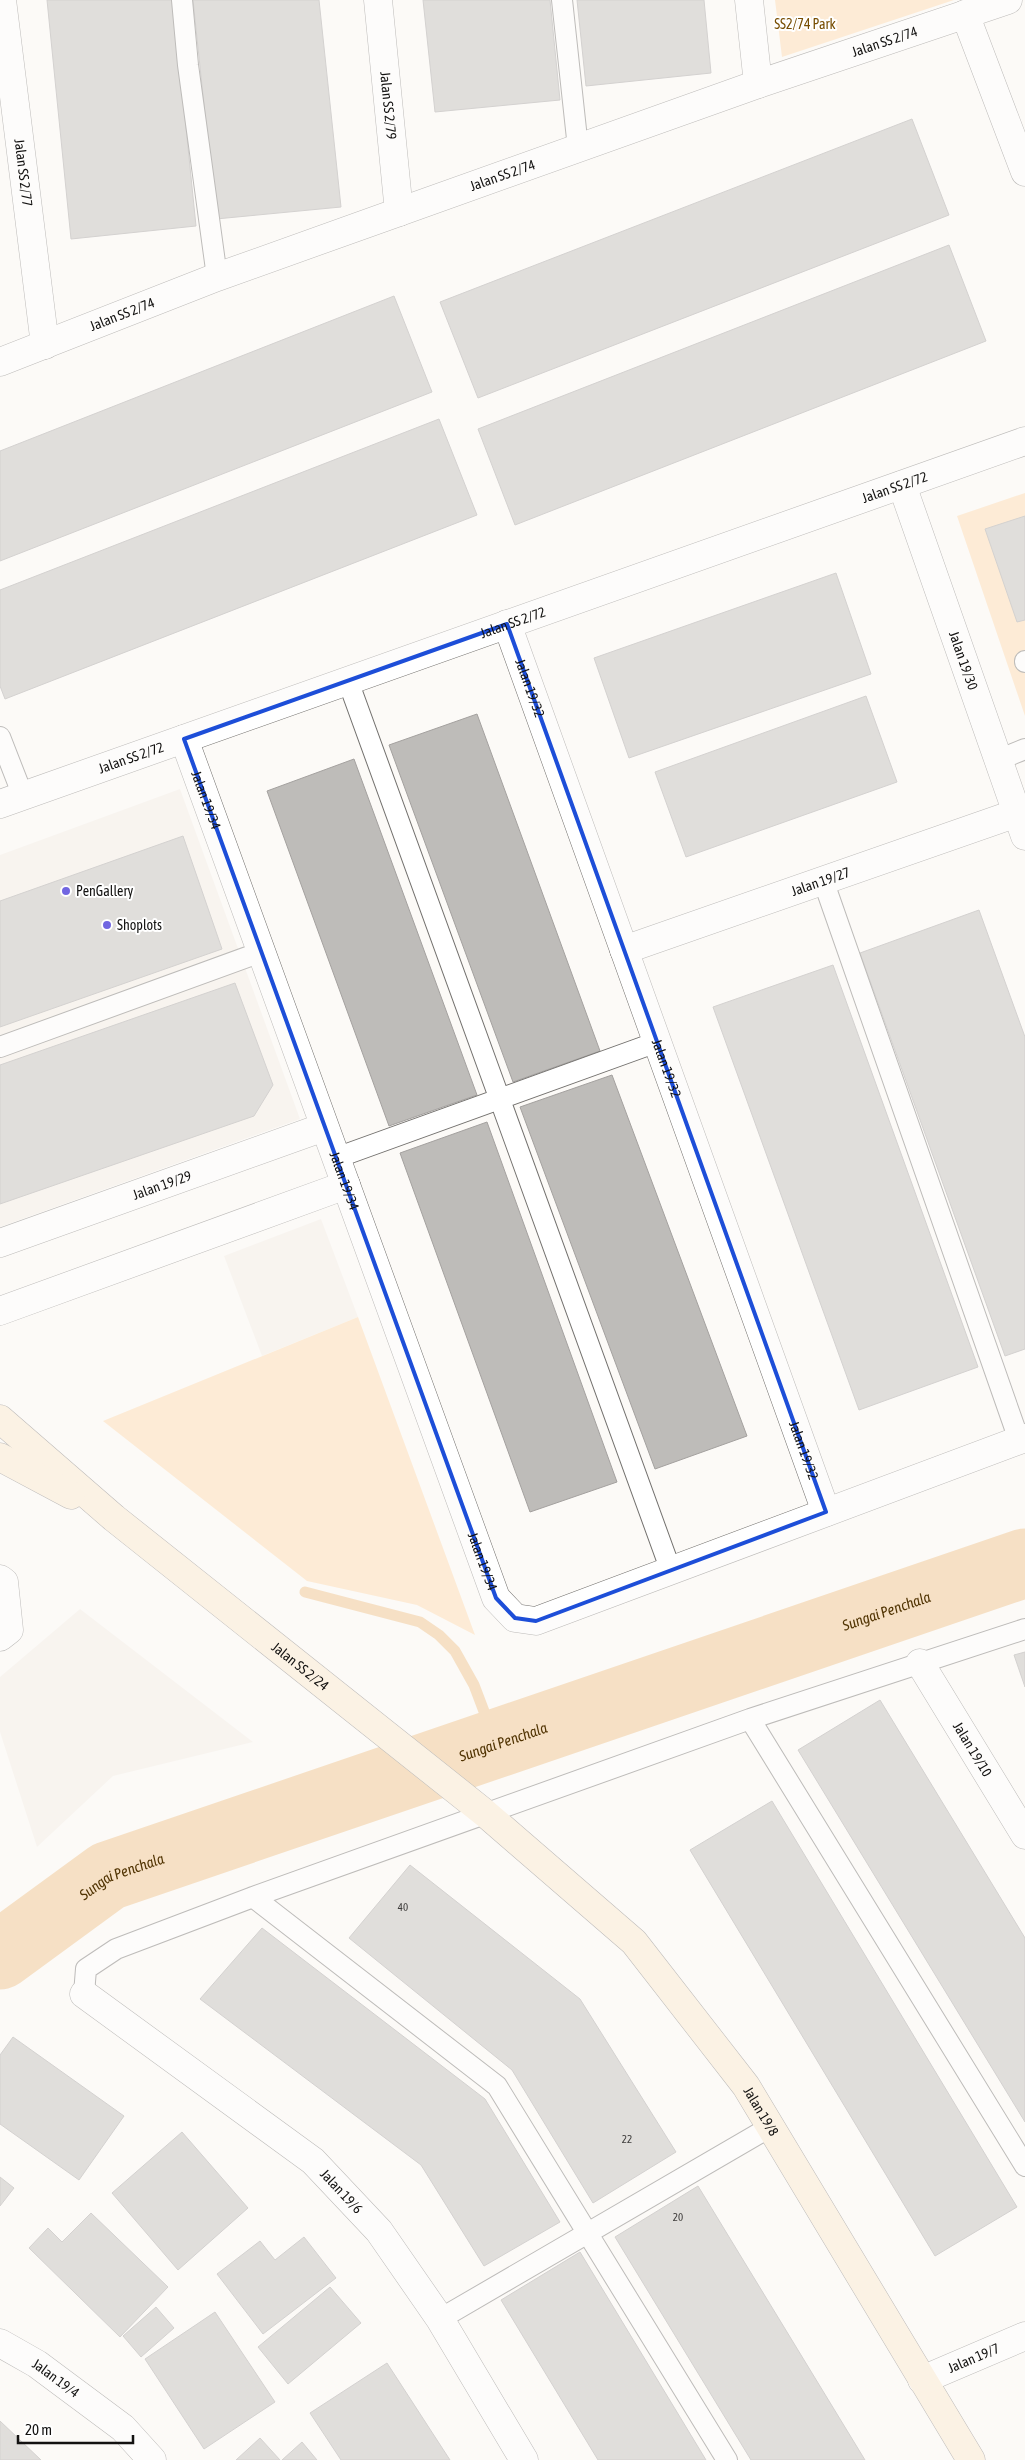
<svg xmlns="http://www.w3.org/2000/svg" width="1025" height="2460" viewBox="0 0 1025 2460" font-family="'Asap Condensed',sans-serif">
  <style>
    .built { fill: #f4eee5 }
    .green { fill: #fedaad }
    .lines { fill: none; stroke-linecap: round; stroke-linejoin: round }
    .stream { stroke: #efc288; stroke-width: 11 }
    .river { stroke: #efc288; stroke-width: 69 }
    .building { fill: #bebcb9; stroke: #a4a19f }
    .service-casing { stroke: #73716e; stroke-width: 22 }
    .minor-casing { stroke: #73716e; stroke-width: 29 }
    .secondary-casing { stroke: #73716e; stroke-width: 29 }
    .service { stroke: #fff; stroke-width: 20 }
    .minor { stroke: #fff; stroke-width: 28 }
    .secondary { stroke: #fae8cd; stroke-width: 28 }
    .marked { fill: none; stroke: #1d4ed8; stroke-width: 4; stroke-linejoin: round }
    .poi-dot { fill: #7166e1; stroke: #fff; stroke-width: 2 }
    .labels { text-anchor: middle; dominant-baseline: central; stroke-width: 4; stroke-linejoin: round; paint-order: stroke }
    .number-label { font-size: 11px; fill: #3e3c3b }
    .park-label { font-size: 14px; fill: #774d02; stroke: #fff }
    .street-label { font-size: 14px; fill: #131211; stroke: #fff }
    .poi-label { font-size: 14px; fill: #131211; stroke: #fff; text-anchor: start }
    .water-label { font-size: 15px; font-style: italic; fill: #513403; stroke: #fff }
  </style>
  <rect width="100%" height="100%" fill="#fcfaf7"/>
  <path class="built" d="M 180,789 L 300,1119 L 0,1227 L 0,855 Z
    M 321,1219 L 358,1317 L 262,1356 L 224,1256 Z
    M 80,1609 L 253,1742 L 113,1776 L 37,1847 L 0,1732 L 0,1677 Z"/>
  <path class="green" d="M 775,0 L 954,0 L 782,57 Z
    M 1025,493 L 1025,716 L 957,516 Z
    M 358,1317 L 475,1635 L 417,1605 L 307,1581 L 103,1421 Z"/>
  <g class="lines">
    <path class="stream" d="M 305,1592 L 420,1622 L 439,1635 L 455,1651 L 474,1685 L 496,1743"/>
    <path class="river" id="s1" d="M 0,1955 L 108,1876 L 1025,1563"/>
  </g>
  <path class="building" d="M 47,0 L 173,0 L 196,226 L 71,239 Z
    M 193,0 L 319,0 L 341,207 L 216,219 Z
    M 423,0 L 550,0 L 560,100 L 435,112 Z
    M 577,0 L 704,0 L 711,73 L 586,86 Z
    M 912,119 L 949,215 L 478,398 L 440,302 Z
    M 949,245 L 986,341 L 515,525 L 478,429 Z
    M 394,296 L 432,392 L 0,561 L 0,451 Z
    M 439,419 L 477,515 L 5,699 L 0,686 L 0,590 Z
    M 1025,516 L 1025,620 L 1017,622 L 985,529 Z
    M 836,573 L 871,674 L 629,758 L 594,658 Z
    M 866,696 L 897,782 L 686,857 L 655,772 Z
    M 477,714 L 600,1051 L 513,1082 L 389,745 Z
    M 354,759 L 477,1095 L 389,1126 L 267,791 Z
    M 183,836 L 222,949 L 0,1027 L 0,901 Z
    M 979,910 L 1025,1037 L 1025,1349 L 1005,1356 L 860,953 Z
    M 833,965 L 978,1367 L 859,1410 L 713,1007 Z
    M 235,983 L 273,1085 L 254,1116 L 0,1204 L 0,1065 Z
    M 612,1075 L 747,1436 L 655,1469 L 520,1107 Z
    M 487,1122 L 617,1482 L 530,1512 L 400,1153 Z
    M 1025,1652 L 1025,1687 L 1014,1655 Z
    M 880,1700 L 1025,1938 L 1025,2122 L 798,1750 Z
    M 772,1801 L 1017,2207 L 935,2256 L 690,1850 Z
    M 410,1865 L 580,1999 L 676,2152 L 593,2203 L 512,2070 L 349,1938 Z
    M 262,1928 L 485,2099 L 560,2222 L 484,2266 L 421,2165 L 200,1999 Z
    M 13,2037 L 124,2116 L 79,2180 L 0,2124 L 0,2055 Z
    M 182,2132 L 248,2208 L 178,2270 L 112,2193 Z
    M 0,2177 L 14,2188 L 0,2206 Z
    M 698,2186 L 865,2460 L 751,2460 L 615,2237 Z
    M 91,2213 L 168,2287 L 120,2337 L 29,2248 L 48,2228 L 62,2242 Z
    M 304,2237 L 336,2278 L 263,2334 L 217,2274 L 260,2241 L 275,2260 Z
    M 580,2252 L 706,2460 L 598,2460 L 501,2300 Z
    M 330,2287 L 361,2323 L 288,2384 L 258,2347 Z
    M 156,2307 L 174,2328 L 141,2357 L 123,2336 Z
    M 215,2312 L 275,2402 L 204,2449 L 145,2359 Z
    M 387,2363 L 450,2460 L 341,2460 L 310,2413 Z
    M 0,2421 L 41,2460 L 0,2460 Z
    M 260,2438 L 280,2460 L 236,2460 Z
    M 302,2442 L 317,2460 L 282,2460 Z"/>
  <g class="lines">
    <g class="service-casing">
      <path id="service" d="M 182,0 L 188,65 L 217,277
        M 562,0 L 578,148
        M 1025,661 L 1025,662
        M 348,681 L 671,1571
        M 0,737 L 23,796
        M 998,760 L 1025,749
        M 823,880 L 1019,1440
        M 0,1047 L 261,952
        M 336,1158 L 657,1042
        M 750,1719 L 1025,2166
        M 253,1897 L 497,2086 L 727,2460
        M 84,1994 L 86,1969 L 116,1949 L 253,1897 L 750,1719 L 1025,1629
        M 440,2319 L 770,2127"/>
    </g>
    <g class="minor-casing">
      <g id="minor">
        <path id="s2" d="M 2,0 L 45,345"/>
        <path id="s3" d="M 378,0 L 399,212"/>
        <path d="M 749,0 L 758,84"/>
        <path d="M 965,14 L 1025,172"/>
        <path id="s4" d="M 0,362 L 217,277 L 399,212 L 758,84 L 1008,0"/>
        <path id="s5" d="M 902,485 L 1025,836"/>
        <path id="s6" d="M 507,624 L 826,1512"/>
        <path id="s7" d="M 184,739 L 496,1598 L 515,1618 L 536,1621 L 1025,1438"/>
        <path id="s8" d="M 0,804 L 1025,441"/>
        <path id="s9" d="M 624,950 L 1017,813"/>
        <path id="s10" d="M 0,1243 L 324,1127"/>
        <path d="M 0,1311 L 346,1185"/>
        <path d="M 0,1579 L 4,1582 L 9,1630 L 0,1637"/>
        <path id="s11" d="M 920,1663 L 1025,1835"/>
        <path id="s12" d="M 84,1994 L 313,2161 L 379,2231 L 440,2319 L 524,2460"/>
        <path id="s13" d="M 0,2343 L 37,2364 L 123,2428 L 152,2460"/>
        <path id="s14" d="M 922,2380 L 1025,2336"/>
      </g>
    </g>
    <g class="secondary-casing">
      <g id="secondary">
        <path id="s15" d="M 0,1419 L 114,1518 L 486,1814 L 634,1942 L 746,2086 L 971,2460"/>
        <path d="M 0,1457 L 71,1495"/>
      </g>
    </g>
    <use href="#service" class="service"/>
    <use href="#minor" class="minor"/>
    <use href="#secondary" class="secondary"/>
  </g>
  <path d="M0 0H1025V2460H0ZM 507,624 L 826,1512 L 536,1621 L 515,1618 L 496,1598 L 184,739 Z" fill="#fcfaf7" fill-opacity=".55" fill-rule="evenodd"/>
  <path class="marked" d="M 507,624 L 826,1512 L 536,1621 L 515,1618 L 496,1598 L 184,739 Z"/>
  <g class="poi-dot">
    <circle cx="66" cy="891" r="5"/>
    <circle cx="107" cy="925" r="5"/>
  </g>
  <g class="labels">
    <g class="number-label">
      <text x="403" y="1907">40</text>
      <text x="627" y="2139">22</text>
      <text x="678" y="2217">20</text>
    </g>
    <g class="park-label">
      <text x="805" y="24">SS2/74 Park</text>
    </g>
    <g class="street-label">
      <text stroke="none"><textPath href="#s4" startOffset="941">Jalan SS 2/74</textPath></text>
      <text stroke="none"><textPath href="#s3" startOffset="106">Jalan SS 2/79</textPath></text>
      <text stroke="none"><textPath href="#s2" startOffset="174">Jalan SS 2/77</textPath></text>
      <text stroke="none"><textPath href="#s4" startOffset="536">Jalan SS 2/74</textPath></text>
      <text stroke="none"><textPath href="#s4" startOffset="131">Jalan SS 2/74</textPath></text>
      <text stroke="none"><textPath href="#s8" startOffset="949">Jalan SS 2/72</textPath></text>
      <text stroke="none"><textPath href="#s8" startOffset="544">Jalan SS 2/72</textPath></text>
      <text stroke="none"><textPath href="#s5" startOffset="186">Jalan 19/30</textPath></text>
      <text stroke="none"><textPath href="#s6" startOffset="68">Jalan 19/32</textPath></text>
      <text stroke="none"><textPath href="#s8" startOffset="139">Jalan SS 2/72</textPath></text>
      <text stroke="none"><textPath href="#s7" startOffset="65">Jalan 19/34</textPath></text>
      <text stroke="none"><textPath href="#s9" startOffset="208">Jalan 19/27</textPath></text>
      <text stroke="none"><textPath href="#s6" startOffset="472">Jalan 19/32</textPath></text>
      <text stroke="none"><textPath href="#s7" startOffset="470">Jalan 19/34</textPath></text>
      <text stroke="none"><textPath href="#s10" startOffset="172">Jalan 19/29</textPath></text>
      <text stroke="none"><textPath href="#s6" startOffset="878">Jalan 19/32</textPath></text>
      <text stroke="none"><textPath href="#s7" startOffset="875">Jalan 19/34</textPath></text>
      <text stroke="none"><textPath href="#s15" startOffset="389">Jalan SS 2/24</textPath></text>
      <text stroke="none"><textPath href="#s11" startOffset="101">Jalan 19/10</textPath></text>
      <text stroke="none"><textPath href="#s15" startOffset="1034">Jalan 19/8</textPath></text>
      <text stroke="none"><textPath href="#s12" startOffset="325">Jalan 19/6</textPath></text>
      <text stroke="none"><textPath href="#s14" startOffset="56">Jalan 19/7</textPath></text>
      <text stroke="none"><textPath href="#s13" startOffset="66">Jalan 19/4</textPath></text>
    </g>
    <g class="poi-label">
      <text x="76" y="891">PenGallery</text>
      <text x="117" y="925">Shoplots</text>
    </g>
    <g class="water-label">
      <text stroke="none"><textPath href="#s1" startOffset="956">Sungai Penchala</textPath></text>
      <text stroke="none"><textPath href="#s1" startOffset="551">Sungai Penchala</textPath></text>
      <text stroke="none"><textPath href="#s1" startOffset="146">Sungai Penchala</textPath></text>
    </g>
  </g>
  <path d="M18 2435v8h115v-8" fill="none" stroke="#131211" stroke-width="2.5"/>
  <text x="25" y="2435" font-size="15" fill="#131211" stroke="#ffffff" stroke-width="4" paint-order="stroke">20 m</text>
</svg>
